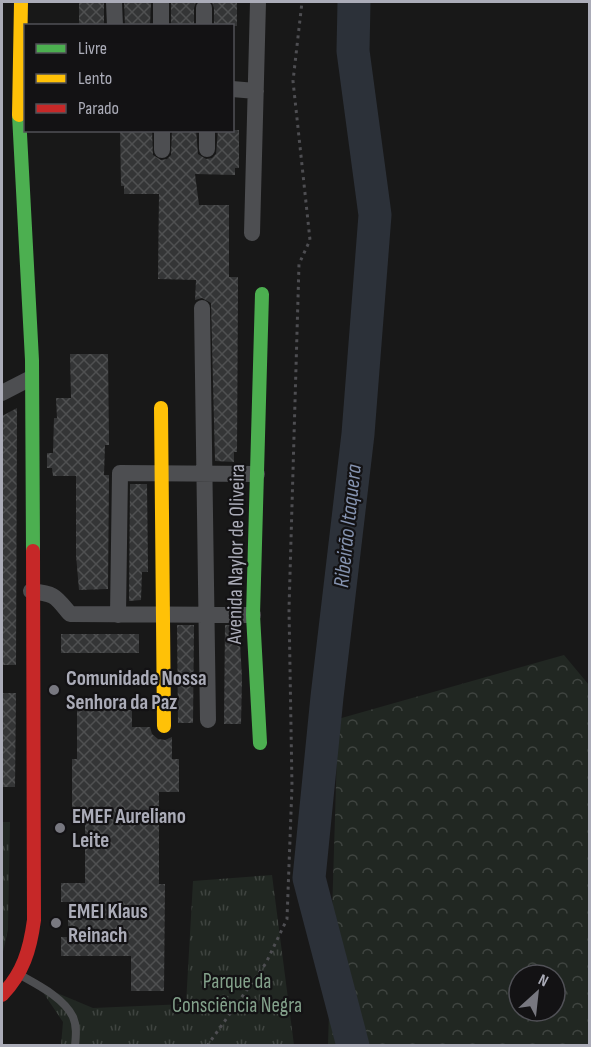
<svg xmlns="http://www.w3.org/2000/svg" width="591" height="1047" viewBox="0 0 591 1047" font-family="'Sofia Sans Condensed',sans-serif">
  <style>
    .forest { fill: url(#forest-crowns); fill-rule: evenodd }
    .park { fill: url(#park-tufts) }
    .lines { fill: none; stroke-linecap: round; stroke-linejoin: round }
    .river { stroke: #2c3139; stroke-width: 33 }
    .building { fill: url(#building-cross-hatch) }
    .path { stroke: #4e4e52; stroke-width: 3; stroke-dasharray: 3 4.5; stroke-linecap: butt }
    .lane { stroke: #4d4e51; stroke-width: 8 }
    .street { stroke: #4d4e51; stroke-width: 16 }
    .fast { stroke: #4caf50; stroke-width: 14 }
    .slow { stroke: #ffc107; stroke-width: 14 }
    .jam { stroke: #c62828; stroke-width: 14 }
    .poi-dot { fill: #787880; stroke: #131214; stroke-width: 2 }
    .labels { text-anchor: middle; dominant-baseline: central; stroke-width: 4.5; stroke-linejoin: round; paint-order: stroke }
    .street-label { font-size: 21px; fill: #abacb8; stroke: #131214 }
    .poi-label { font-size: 21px; font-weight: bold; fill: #abacb8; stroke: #131214; text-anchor: start }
    .park-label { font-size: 21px; fill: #83a18b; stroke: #131214 }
    .water-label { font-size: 22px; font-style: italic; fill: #8593b0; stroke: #131214 }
  </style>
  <defs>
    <pattern id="forest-crowns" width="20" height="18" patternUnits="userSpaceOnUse" patternTransform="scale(1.5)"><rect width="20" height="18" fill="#212722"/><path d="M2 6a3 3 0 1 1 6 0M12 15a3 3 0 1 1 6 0" fill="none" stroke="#3f4440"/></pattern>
    <pattern id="park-tufts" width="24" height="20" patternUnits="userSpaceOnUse" patternTransform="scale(1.5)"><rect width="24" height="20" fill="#212722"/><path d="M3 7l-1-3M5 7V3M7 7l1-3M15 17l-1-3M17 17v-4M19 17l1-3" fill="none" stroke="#3f4440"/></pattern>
    <pattern id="building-cross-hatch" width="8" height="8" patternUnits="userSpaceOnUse" patternTransform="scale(1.5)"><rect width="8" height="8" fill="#343536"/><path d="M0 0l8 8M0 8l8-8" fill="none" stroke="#4f5051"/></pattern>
  </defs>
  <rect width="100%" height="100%" fill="#181818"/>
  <path class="forest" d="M 564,655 L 589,685 L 589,1045 L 328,1045 L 338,719 ZM 519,975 L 555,975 L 555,1011 L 519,1011 Z"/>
  <path class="park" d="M 2,822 L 10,822 L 8,930 L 2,956 Z
    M 272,875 L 294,1045 L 61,1045 L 63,1022 L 38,985 L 93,1008 L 186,1004 L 193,881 Z"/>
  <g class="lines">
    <path class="river" d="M 353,1046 L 309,878 L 327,697 L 358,434 L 375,215 L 353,51 L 354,2"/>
  </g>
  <path class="building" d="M 79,2 L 104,2 L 104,26 L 79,26 Z
    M 124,2 L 151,2 L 150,26 L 125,26 Z
    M 171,2 L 196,2 L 194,8 L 194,26 L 171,26 Z
    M 212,2 L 237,2 L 237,26 L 214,26 L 214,8 Z
    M 120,130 L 152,130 L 153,155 L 161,160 L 167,159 L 171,155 L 172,130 L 196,130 L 198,154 L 206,159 L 212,158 L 216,154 L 218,130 L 239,130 L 239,168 L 235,168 L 235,175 L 195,174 L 199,205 L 229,205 L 229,277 L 238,277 L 237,452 L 234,452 L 234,462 L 215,461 L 211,303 L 202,298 L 195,300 L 196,280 L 158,279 L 159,194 L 124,194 L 124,186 L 121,186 Z
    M 70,354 L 108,354 L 109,445 L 105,445 L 104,475 L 109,475 L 108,589 L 79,590 L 76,555 L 76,476 L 53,476 L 52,468 L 47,468 L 47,453 L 53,453 L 54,418 L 57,418 L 56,398 L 71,398 Z
    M 17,408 L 16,665 L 2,665 L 2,631 L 3,631 L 2,416 Z
    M 130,484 L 147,484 L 148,572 L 142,572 L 141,600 L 129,601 Z
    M 177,625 L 194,625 L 193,723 L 178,723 Z
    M 225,625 L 239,625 L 242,678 L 241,724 L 224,724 Z
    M 61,634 L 139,634 L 139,653 L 61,653 Z
    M 2,693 L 16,693 L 15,787 L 2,787 Z
    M 77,709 L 132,710 L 132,727 L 150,727 L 152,734 L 158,739 L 165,740 L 172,737 L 172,759 L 179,759 L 179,792 L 159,792 L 159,884 L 165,884 L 164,991 L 131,991 L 131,956 L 61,956 L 61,937 L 68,937 L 68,902 L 61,902 L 61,883 L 85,883 L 85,819 L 72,819 L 72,759 L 77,759 Z"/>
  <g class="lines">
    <path class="path" d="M 207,1046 L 266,963 L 287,919 L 292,786 L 289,609 L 299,264 L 310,240 L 293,81 L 302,2"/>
    <path class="lane" d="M 20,975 C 38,985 64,998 73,1017 C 77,1026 76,1036 75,1046"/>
    <path class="street" d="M 114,2 L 115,26
      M 161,2 L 161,26
      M 204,8 L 204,26
      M 232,89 L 256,91
      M 207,130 L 207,149
      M 162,150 L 162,130
      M 252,233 L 258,2
      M 202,308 L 208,720
      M 2,393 L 31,378
      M 31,591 C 56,594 55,596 70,614 L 253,615
      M 118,615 L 120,473 L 257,474"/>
    <path class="fast" d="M 19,115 L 32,360 L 33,551
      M 260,743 L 253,615 L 262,294"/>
    <path class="slow" d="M 19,115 L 21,2
      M 161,408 L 164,726"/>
    <path class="jam" d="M 2,995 C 23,973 30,950 34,920 L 33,551"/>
  </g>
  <g class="poi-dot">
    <circle cx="54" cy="690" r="6"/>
    <circle cx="60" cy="828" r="6"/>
    <circle cx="56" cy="923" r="6"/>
  </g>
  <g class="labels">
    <g class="street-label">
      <text transform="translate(236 554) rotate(-89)">Avenida Naylor de Oliveira</text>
    </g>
    <g class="poi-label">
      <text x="66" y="678">Comunidade Nossa<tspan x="66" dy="24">Senhora da Paz</tspan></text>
      <text x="72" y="816">EMEF Aureliano<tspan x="72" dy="24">Leite</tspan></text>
      <text x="68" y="911">EMEI Klaus<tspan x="68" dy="24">Reinach</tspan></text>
    </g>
    <g class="park-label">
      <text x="237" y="981">Parque da<tspan x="237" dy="24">Consciência Negra</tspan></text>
    </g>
    <g class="water-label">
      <text transform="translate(348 526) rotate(-84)">Ribeirão Itaquera</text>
    </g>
  </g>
  <rect width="591" height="1047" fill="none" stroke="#abacb8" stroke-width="6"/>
  <rect x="24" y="24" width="210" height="108" fill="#131214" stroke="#505056" stroke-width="1.5"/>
  <rect x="36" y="44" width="30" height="9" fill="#4caf50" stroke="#505056" stroke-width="1.5"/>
  <text x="78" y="54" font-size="18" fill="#abacb8">Livre</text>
  <rect x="36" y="74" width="30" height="9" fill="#ffc107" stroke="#505056" stroke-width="1.5"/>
  <text x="78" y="84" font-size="18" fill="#abacb8">Lento</text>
  <rect x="36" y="104" width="30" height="9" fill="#c62828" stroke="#505056" stroke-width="1.5"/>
  <text x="78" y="114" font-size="18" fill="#abacb8">Parado</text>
  <g transform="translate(537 993) rotate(27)"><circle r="28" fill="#131214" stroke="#505056" stroke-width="1.5"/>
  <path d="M0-4.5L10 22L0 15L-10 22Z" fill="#787880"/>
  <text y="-9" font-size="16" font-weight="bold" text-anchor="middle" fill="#abacb8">N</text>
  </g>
</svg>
